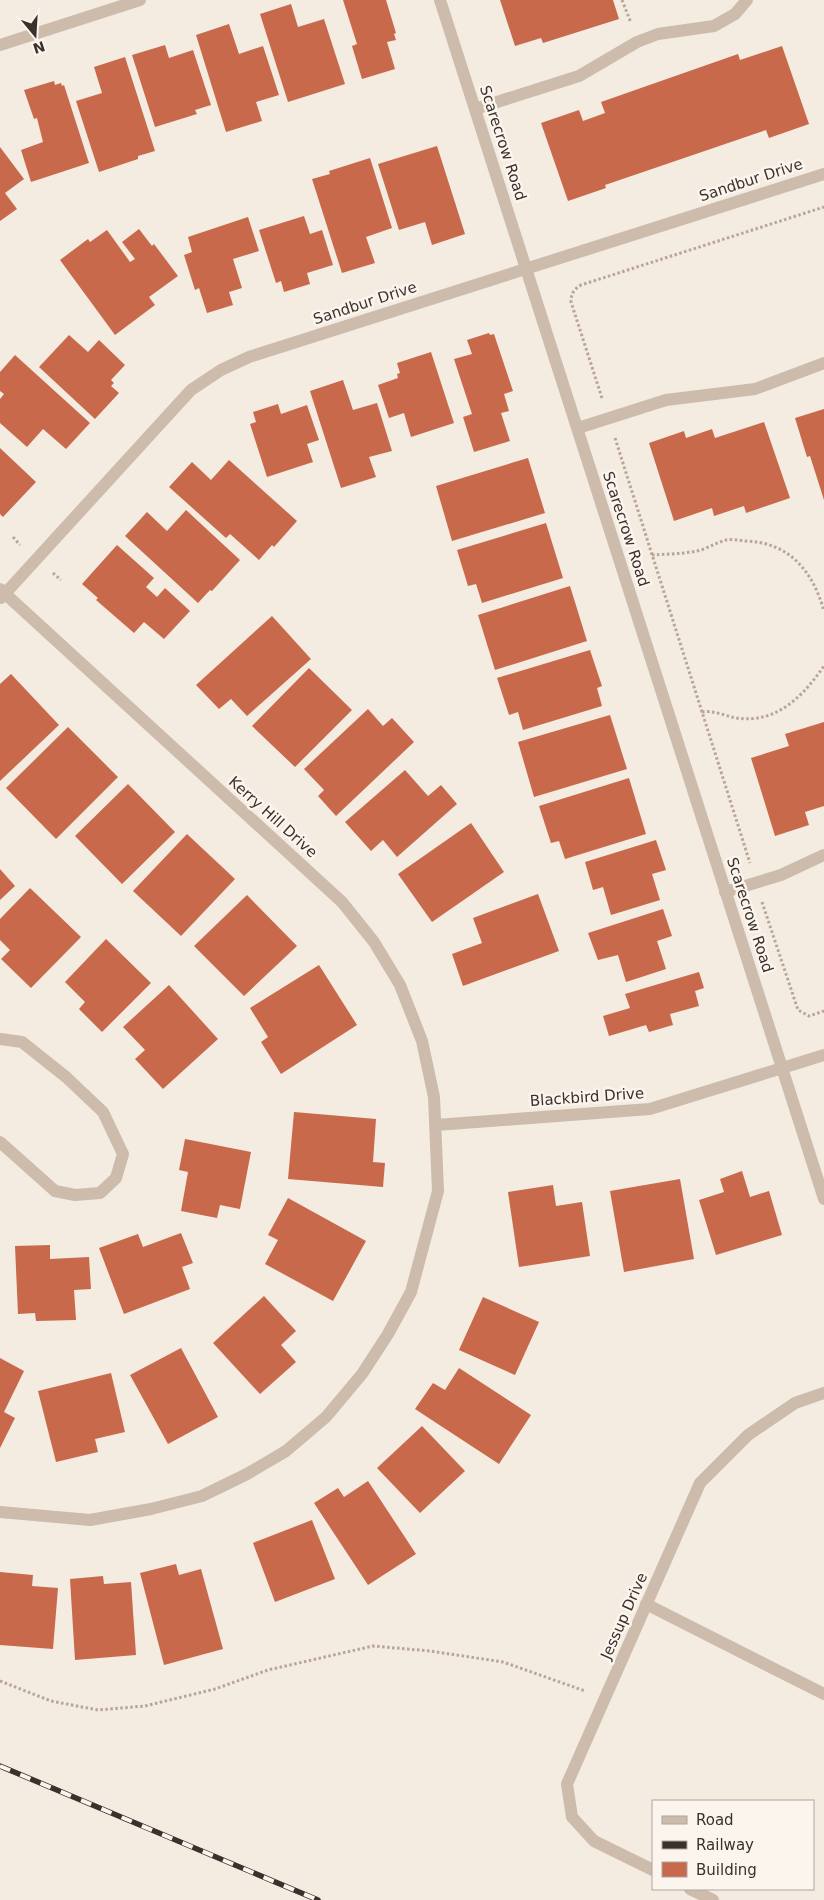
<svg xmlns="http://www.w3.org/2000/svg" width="824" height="1900" viewBox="0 0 824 1900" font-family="'DejaVu Sans',sans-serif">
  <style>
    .building { fill: #c8694b }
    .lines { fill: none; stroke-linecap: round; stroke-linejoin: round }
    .path { stroke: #b9a596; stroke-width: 3; stroke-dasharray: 2.5 2.5; stroke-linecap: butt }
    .minor { stroke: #cdbbac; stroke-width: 12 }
    .rail-casing { stroke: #3b302b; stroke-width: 5.5 }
    .rail { stroke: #fbf5ee; stroke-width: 4; stroke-dasharray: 11; stroke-linecap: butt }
    .labels { text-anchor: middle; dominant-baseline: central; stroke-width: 5; stroke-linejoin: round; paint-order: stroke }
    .street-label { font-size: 15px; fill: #3b302b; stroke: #fbf5ee }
  </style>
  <rect width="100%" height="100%" fill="#f4ebe1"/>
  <path class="building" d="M 343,0 L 386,0 L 396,33 L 394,34 L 396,40 L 387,42 L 395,69 L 362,79 L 352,46 L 357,44 Z
    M 500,0 L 613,0 L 619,19 L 543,43 L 541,38 L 515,46 Z
    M 291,4 L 298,27 L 324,19 L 345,84 L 288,102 L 260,14 Z
    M 229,24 L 239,54 L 263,46 L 279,95 L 256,102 L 262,121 L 226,132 L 196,35 Z
    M 165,45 L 169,58 L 193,50 L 211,105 L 195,110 L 197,114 L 155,127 L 132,55 Z
    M 782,46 L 809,124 L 769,138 L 766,130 L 605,185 L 606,188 L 568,201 L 541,123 L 579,110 L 583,121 L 605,113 L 601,102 L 738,54 L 740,60 Z
    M 125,57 L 155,151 L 138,156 L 138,159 L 99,172 L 76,101 L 102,93 L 94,67 Z
    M 54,81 L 55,85 L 61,83 L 62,86 L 64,85 L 89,163 L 31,182 L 21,150 L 43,142 L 37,118 L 34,119 L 24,90 Z
    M 437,146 L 465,234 L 432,245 L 425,222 L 399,230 L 378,164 Z
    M 0,147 L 24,179 L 5,193 L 17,209 L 0,221 Z
    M 370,158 L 392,228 L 366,237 L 375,263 L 342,273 L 312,179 L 330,174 L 329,171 Z
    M 304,216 L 310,234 L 322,230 L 333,265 L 307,273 L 310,284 L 284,292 L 281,281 L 276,283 L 259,230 Z
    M 248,217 L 259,251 L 233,259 L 242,288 L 229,292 L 233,305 L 207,313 L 199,288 L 195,290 L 184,255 L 192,252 L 188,237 Z
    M 139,229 L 152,246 L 154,244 L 178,276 L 149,297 L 155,305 L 115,335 L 60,260 L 88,239 L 90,242 L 107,230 L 130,262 L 135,259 L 122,242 Z
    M 489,333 L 490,335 L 494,334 L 513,391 L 504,394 L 509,411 L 501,413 L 510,441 L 474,452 L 463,417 L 472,414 L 454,359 L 472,354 L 467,340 Z
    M 69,335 L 88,352 L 99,340 L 125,365 L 111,380 L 114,383 L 111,386 L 119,393 L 95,419 L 39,367 Z
    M 431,352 L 454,423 L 411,437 L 404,413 L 389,418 L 378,385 L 398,378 L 397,374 L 400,373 L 397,363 Z
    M 15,355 L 90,423 L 66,449 L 43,429 L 27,447 L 0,423 L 0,399 L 4,394 L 0,391 L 0,372 Z
    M 343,380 L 353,410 L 377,403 L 392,451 L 369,457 L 376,477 L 341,488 L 310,391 Z
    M 278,404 L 281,414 L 307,405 L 319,440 L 307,444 L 313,462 L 267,477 L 250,424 L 256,422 L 253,412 Z
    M 824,409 L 824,500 L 810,456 L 807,457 L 795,418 Z
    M 764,422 L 790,498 L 746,513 L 744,506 L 714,516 L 712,508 L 674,521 L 649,443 L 684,431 L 686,438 L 712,429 L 715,438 Z
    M 0,448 L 36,482 L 3,517 L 0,514 Z
    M 528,458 L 545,513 L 452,541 L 436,486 Z
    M 229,460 L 297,521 L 274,547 L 272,545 L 259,560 L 230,534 L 226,538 L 169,487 L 192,462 L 211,480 Z
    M 186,510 L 240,560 L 212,591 L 210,590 L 198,603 L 125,536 L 147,512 L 167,531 Z
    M 546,523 L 563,578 L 482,603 L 476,584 L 468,586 L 457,550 Z
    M 117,545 L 154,578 L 146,587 L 157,597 L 165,588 L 190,611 L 164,639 L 144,622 L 134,633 L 96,600 L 98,598 L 82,584 Z
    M 570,586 L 587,641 L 495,670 L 478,615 Z
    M 272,616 L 311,659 L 247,716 L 231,699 L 219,709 L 196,685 Z
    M 590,650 L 602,686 L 597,688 L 602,706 L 523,730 L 518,712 L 509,715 L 497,678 Z
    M 309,668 L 352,710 L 295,767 L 252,726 Z
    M 11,674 L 59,725 L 0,781 L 0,684 Z
    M 368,709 L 383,726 L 392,718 L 414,742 L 336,816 L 318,796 L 324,790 L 304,769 Z
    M 610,715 L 627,769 L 534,797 L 518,742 Z
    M 824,722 L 824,806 L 805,812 L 809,825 L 775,836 L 751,758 L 789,746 L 785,734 Z
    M 68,727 L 118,777 L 56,839 L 6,788 Z
    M 405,770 L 428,796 L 441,785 L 457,804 L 397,857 L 383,840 L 371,851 L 345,822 Z
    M 629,778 L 646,834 L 565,859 L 559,841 L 551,843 L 539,806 Z
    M 128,784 L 175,832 L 122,884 L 75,836 Z
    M 471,823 L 504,872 L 432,922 L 398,874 Z
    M 187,834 L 235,879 L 181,936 L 133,891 Z
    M 656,840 L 666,870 L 652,874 L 660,900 L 611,915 L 603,887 L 593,890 L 585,862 Z
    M 0,869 L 15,886 L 0,900 Z
    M 30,888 L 81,937 L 31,988 L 1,959 L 10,950 L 0,940 L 0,919 Z
    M 538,894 L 559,951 L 463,986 L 452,954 L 482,943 L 473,918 Z
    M 247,895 L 297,946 L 244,996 L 194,946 Z
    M 663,909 L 672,936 L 657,941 L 666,969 L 626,982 L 618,955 L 598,960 L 588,933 Z
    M 106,939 L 151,983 L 102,1032 L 79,1009 L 85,1002 L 65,982 Z
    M 319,965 L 357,1025 L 281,1074 L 261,1042 L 268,1037 L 250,1008 Z
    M 699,972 L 704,988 L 695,991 L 699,1006 L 670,1014 L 673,1025 L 649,1032 L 646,1025 L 609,1036 L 603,1016 L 630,1008 L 625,994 Z
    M 169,985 L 218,1039 L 163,1089 L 135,1059 L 145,1050 L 123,1027 Z
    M 294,1112 L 376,1119 L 373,1162 L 385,1163 L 383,1187 L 288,1179 Z
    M 185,1139 L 251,1152 L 240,1209 L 220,1205 L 217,1218 L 181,1211 L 188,1172 L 179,1170 Z
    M 742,1171 L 750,1197 L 769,1191 L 782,1235 L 716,1255 L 699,1200 L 724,1192 L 720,1179 Z
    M 680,1179 L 694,1259 L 624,1272 L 610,1191 Z
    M 553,1185 L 556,1206 L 582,1202 L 590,1256 L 519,1267 L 508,1192 Z
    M 288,1198 L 366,1241 L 333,1301 L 265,1264 L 278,1240 L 268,1235 Z
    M 181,1233 L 193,1263 L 182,1267 L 190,1289 L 124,1314 L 99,1248 L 138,1234 L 143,1247 Z
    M 50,1245 L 50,1259 L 89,1257 L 91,1289 L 74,1290 L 76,1320 L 36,1321 L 35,1313 L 18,1314 L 15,1246 Z
    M 264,1296 L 296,1331 L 281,1345 L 296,1362 L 260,1394 L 213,1343 Z
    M 483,1297 L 539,1322 L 515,1375 L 459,1350 Z
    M 181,1348 L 218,1417 L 168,1444 L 130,1375 Z
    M 0,1358 L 24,1371 L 4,1412 L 15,1418 L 0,1448 Z
    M 459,1368 L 531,1415 L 499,1464 L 415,1409 L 433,1383 L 445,1390 Z
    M 111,1373 L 125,1432 L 95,1439 L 98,1452 L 56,1462 L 38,1391 Z
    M 422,1426 L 465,1471 L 420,1513 L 377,1468 Z
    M 368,1481 L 416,1554 L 368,1585 L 314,1503 L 338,1488 L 344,1497 Z
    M 312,1520 L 335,1579 L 275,1602 L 253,1543 Z
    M 176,1564 L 179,1575 L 201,1569 L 223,1649 L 164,1665 L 140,1573 Z
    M 0,1572 L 33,1575 L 32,1586 L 58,1588 L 53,1649 L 0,1645 Z
    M 103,1576 L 104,1584 L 131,1582 L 136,1655 L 75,1660 L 70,1579 Z"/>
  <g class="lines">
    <path class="path" d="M 622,0 L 631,23
      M 602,398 L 571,302 C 571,294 573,290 581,285 L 824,207
      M 615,438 L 750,863
      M 13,537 L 20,545
      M 652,555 C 668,554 685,554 701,550 C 710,547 718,542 726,540 C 732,539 739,540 745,541 C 790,542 813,572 824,611
      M 53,573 L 61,580
      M 702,712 C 714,710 725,716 736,718 C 777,724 803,696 824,666
      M 762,902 L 798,1010 L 809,1016 L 824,1011
      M 0,1681 L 51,1701 L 98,1710 L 145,1706 L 215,1689 L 268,1670 L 373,1646 L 430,1651 L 503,1662 L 585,1691"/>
    <path class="minor" d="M 440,0 L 824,1199
      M 0,45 L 140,0
      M 475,109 L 579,76 L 637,42 L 658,34 L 714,26 L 735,14 L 747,0
      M 578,428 L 666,400 L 755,389 L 824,363
      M 0,589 L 342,902 L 374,942 L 400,985 L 422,1041 L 434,1097 L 438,1191 L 411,1292 L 388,1334 L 362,1374 L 326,1417 L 286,1451 L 247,1474 L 202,1496 L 151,1509 L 90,1520 L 0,1512
      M 1,598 L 191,390 L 221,370 L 249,357 L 824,174
      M 725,892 L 781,875 L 824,855
      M 0,1039 L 22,1042 L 66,1077 L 103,1112 L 123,1154 L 116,1178 L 100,1193 L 75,1195 L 55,1191 L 0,1142
      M 436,1125 L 650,1109 L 824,1055
      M 646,1604 L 824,1694
      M 653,1870 L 594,1841 L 572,1817 L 567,1784 L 700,1483 L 748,1435 L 795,1403 L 824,1393
      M 690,1889 L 713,1900"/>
    <g class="rail-casing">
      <path id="rail" d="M 0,1766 L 318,1900"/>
    </g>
    <use href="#rail" class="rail"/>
  </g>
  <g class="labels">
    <g class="street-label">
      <text transform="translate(503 143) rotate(72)">Scarecrow Road</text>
      <text transform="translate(751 180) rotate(-18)">Sandbur Drive</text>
      <text transform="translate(365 303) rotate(-18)">Sandbur Drive</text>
      <text transform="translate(626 529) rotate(72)">Scarecrow Road</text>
      <text transform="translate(273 817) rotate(42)">Kerry Hill Drive</text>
      <text transform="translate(750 915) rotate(72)">Scarecrow Road</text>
      <text transform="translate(587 1097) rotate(-4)">Blackbird Drive</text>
      <text transform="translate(624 1616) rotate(-66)">Jessup Drive</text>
    </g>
  </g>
  <rect x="652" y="1800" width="162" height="90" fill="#fbf5ee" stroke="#aea6a0"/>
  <rect x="662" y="1816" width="25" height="8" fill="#cdbbac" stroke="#aea6a0"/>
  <text x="696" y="1825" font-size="15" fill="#3b302b">Road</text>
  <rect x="662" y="1841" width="25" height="8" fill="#3b302b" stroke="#aea6a0"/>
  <text x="696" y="1850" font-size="15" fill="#3b302b">Railway</text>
  <rect x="662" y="1862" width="25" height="15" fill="#c8694b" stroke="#aea6a0"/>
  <text x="696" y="1875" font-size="15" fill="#3b302b">Building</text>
  <g transform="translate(35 35) rotate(162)" stroke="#fbf5ee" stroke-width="4" paint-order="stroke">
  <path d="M0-4L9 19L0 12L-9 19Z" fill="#3b302b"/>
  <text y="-8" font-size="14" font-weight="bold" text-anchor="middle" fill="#3b302b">N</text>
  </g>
</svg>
